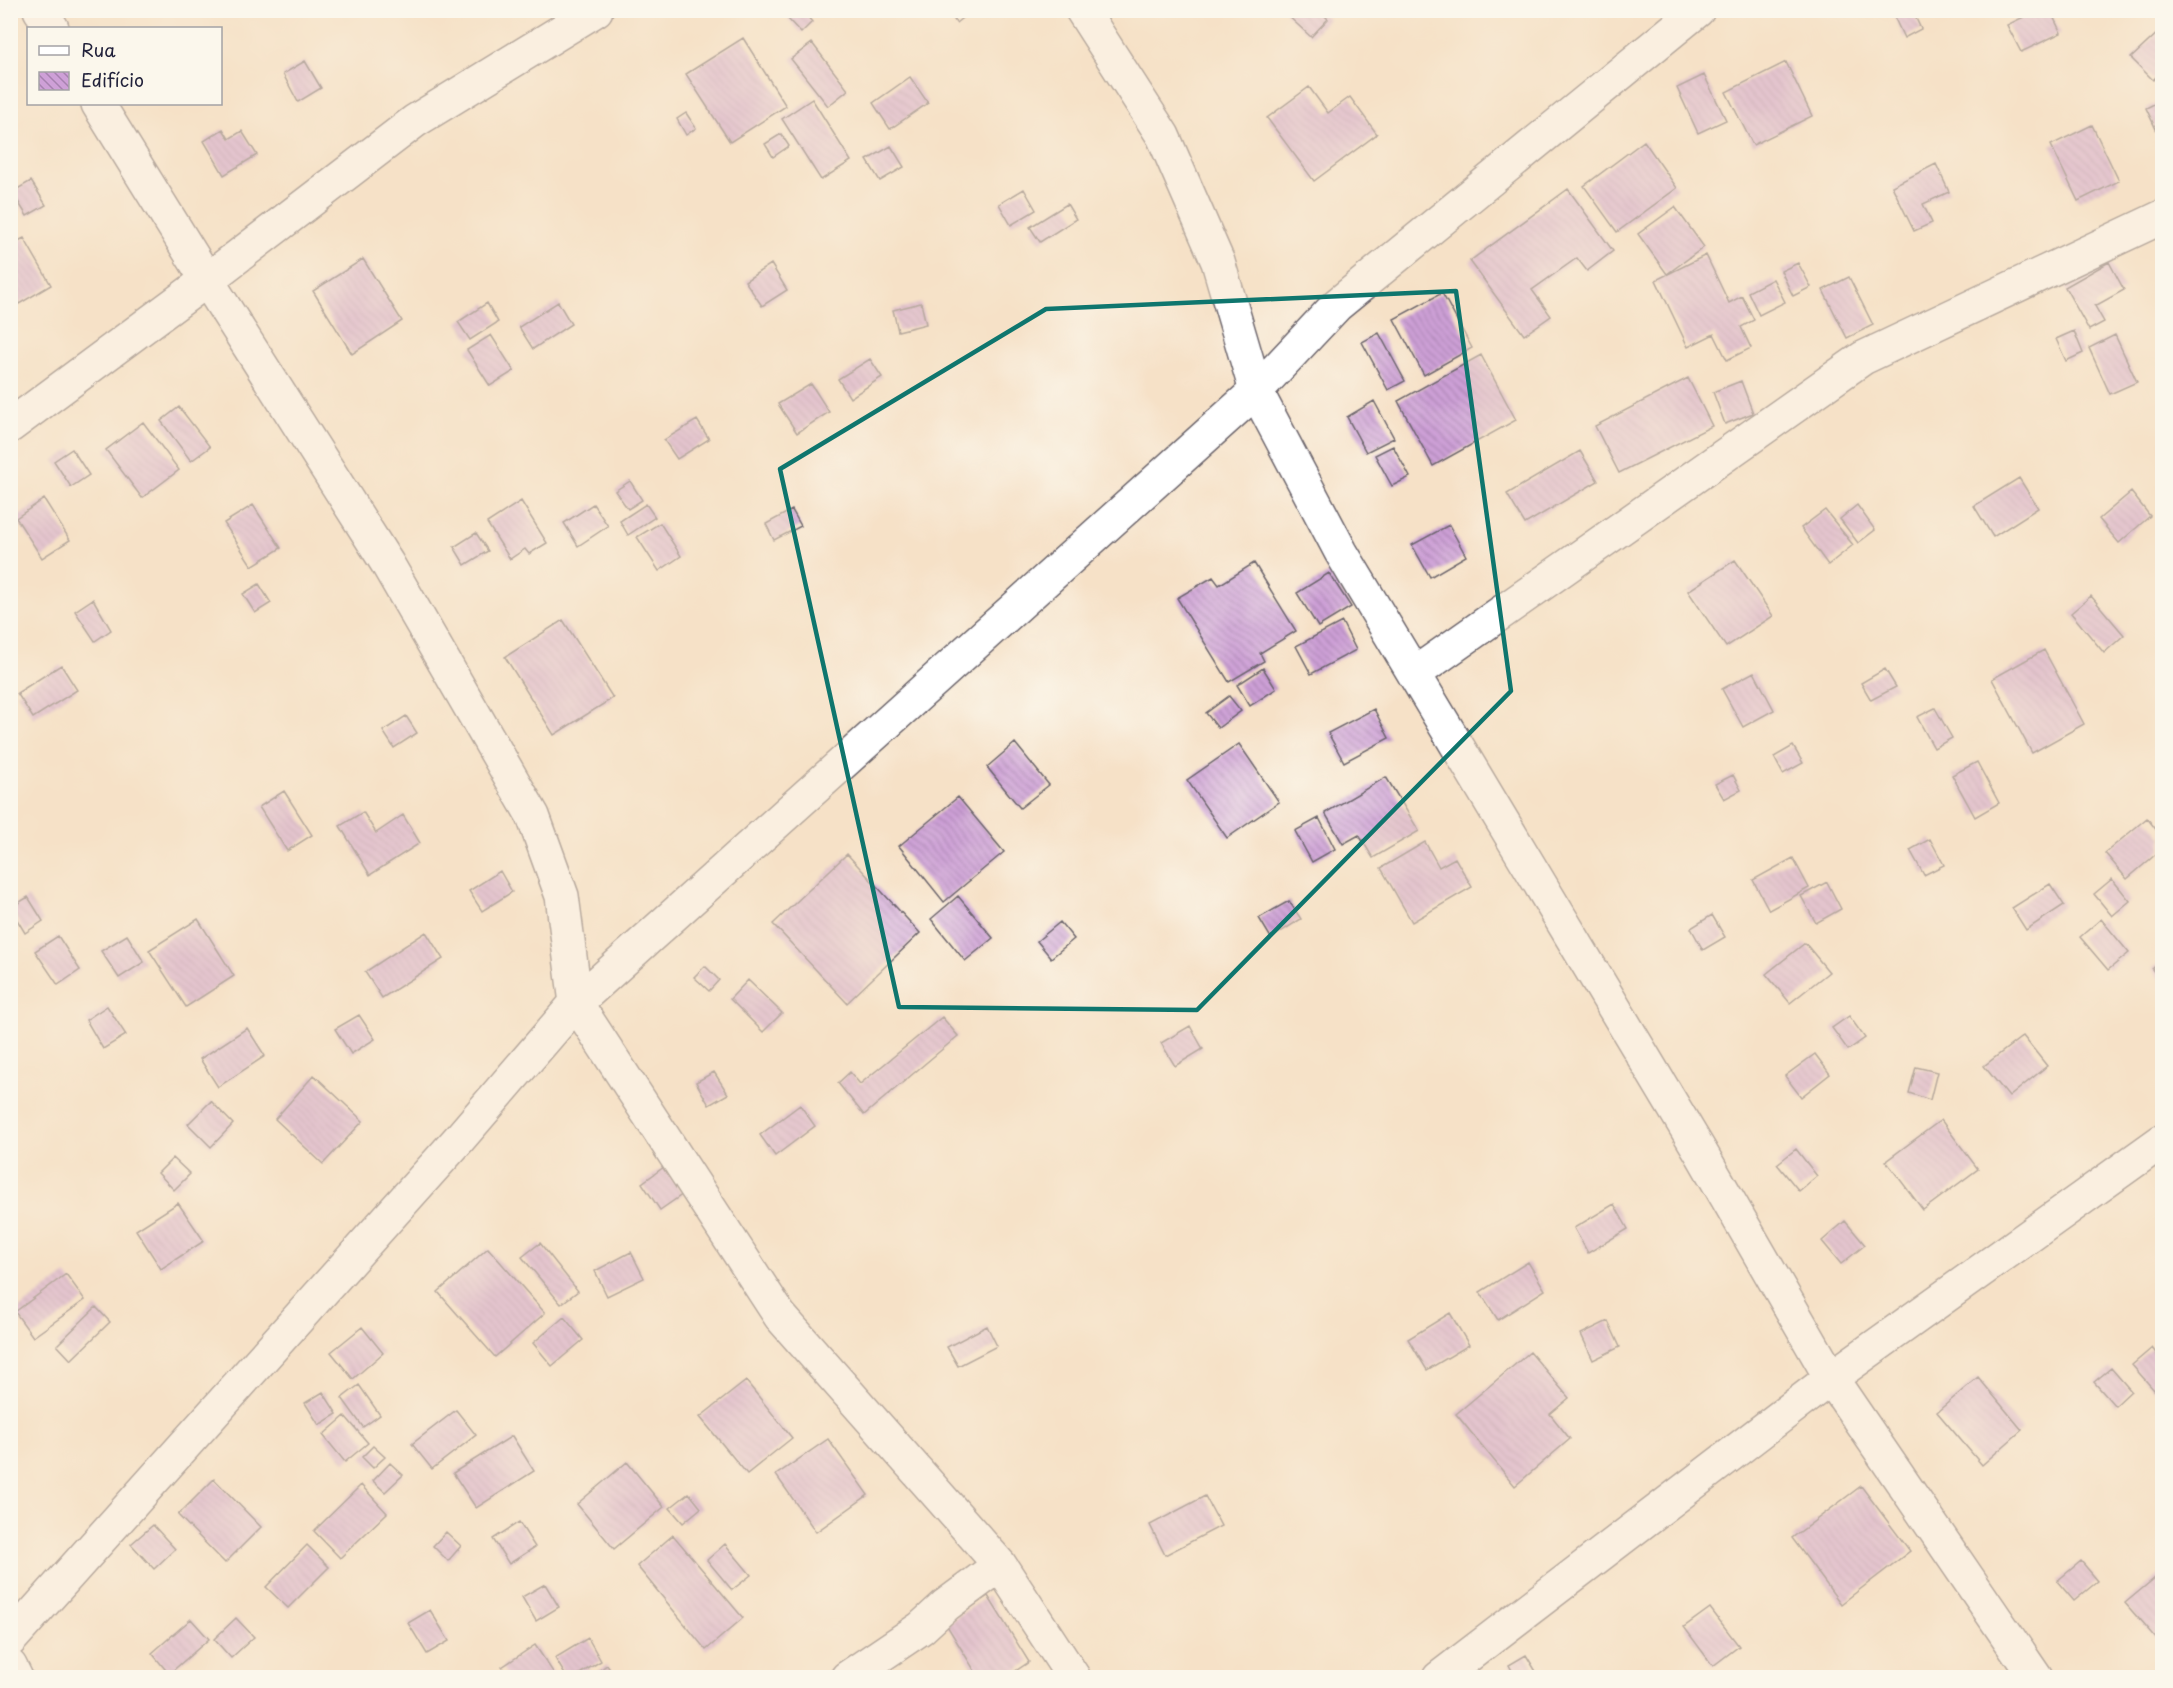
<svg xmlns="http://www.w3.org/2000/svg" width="2173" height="1688" viewBox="0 0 2173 1688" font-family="'Playpen Sans',sans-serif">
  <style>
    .building { fill: url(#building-back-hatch) }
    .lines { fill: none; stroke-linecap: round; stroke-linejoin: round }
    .minor-casing { stroke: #6c656c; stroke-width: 36 }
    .minor { stroke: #fff; stroke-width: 33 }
    .marked { fill: none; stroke: #0f766e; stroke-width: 4.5; stroke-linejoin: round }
  </style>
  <defs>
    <pattern id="building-back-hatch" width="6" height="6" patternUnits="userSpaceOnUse" patternTransform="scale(1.5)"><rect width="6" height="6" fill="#cea0d7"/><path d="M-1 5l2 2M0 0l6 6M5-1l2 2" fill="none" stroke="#a782b0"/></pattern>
  </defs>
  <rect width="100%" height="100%" fill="#fbf7ec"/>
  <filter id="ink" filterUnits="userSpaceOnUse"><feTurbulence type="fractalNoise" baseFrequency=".0167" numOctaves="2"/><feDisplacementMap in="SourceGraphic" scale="12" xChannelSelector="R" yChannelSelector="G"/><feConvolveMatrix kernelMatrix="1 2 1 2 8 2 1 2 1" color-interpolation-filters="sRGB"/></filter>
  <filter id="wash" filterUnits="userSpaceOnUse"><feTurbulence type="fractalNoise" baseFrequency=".008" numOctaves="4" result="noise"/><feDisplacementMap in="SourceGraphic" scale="24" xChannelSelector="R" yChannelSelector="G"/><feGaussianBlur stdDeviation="1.35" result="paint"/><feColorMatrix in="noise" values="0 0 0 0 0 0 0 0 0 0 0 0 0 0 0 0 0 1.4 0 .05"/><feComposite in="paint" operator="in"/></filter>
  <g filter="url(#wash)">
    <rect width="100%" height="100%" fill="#f6e1c7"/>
    <g id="blocks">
      <path class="building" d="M 797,10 L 802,10 L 812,22 L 801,33 L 788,19 Z
        M 948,10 L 972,10 L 956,23 Z
        M 1288,10 L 1319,10 L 1328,19 L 1311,37 L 1285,13 Z
        M 1891,10 L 1912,10 L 1921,29 L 1904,38 Z
        M 2038,10 L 2050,10 L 2061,33 L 2021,52 L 2007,25 Z
        M 2162,29 L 2162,71 L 2153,80 L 2131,58 Z
        M 743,38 L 786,106 L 730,142 L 686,74 Z
        M 812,43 L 848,90 L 828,106 L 791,59 Z
        M 305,61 L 321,88 L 298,102 L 283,74 Z
        M 1786,62 L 1812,116 L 1753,145 L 1726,92 Z
        M 1704,75 L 1726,120 L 1698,133 L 1677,88 Z
        M 910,77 L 928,103 L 890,129 L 873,103 Z
        M 1309,87 L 1328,113 L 1350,97 L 1377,134 L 1314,181 L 1267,118 Z
        M 812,99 L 851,161 L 821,180 L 782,119 Z
        M 2162,100 L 2162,142 L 2146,108 Z
        M 686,113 L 696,128 L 686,135 L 677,119 Z
        M 2092,125 L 2119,181 L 2078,201 L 2051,145 Z
        M 223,129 L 229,139 L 242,131 L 257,155 L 224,175 L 204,141 Z
        M 781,134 L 789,146 L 773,157 L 765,144 Z
        M 1644,141 L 1677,188 L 1617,232 L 1584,186 Z
        M 891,146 L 904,167 L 880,181 L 867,160 Z
        M 1936,164 L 1949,192 L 1923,204 L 1932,223 L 1914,231 L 1892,186 Z
        M 31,181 L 46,205 L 27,216 L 12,192 Z
        M 1024,189 L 1036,210 L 1011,225 L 999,204 Z
        M 1568,189 L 1613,251 L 1587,271 L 1577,258 L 1532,290 L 1551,316 L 1524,335 L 1470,261 Z
        M 1067,204 L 1076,219 L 1040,242 L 1030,227 Z
        M 1675,207 L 1704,247 L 1667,274 L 1638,234 Z
        M 24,238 L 51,285 L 19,304 L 10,289 L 10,245 Z
        M 1706,255 L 1729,303 L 1742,296 L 1754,320 L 1741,327 L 1751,348 L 1727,360 L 1714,334 L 1688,347 L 1656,280 Z
        M 363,259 L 402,321 L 352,354 L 313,291 Z
        M 2109,262 L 2124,290 L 2095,306 L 2104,322 L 2089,330 L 2065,287 Z
        M 1798,263 L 1811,287 L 1793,296 L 1781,271 Z
        M 771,264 L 787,290 L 762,306 L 745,281 Z
        M 1849,277 L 1873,325 L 1847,338 L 1823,290 Z
        M 1773,279 L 1785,302 L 1759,315 L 1748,292 Z
        M 1442,293 L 1472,348 L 1424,375 L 1394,319 Z
        M 558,302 L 571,324 L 533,349 L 519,327 Z
        M 487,303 L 498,322 L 470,340 L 458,322 Z
        M 921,303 L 926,324 L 898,331 L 893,310 Z
        M 2074,331 L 2083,353 L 2066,361 L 2056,339 Z
        M 1379,333 L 1405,381 L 1388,390 L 1362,342 Z
        M 491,335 L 514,371 L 490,386 L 467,350 Z
        M 2115,335 L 2137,382 L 2110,394 L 2089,348 Z
        M 1481,355 L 1516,420 L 1433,466 L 1398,401 Z
        M 870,359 L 882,377 L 850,398 L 838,379 Z
        M 1688,378 L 1712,426 L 1619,473 L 1595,426 Z
        M 1741,381 L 1753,413 L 1725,424 L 1713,392 Z
        M 811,384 L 829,412 L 797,433 L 778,404 Z
        M 1374,401 L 1394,438 L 1366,452 L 1347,417 Z
        M 179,407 L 210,447 L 191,461 L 161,421 Z
        M 697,420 L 709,439 L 677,459 L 664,440 Z
        M 143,422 L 179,470 L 142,498 L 106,450 Z
        M 1393,446 L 1410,477 L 1392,486 L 1375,455 Z
        M 72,449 L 89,475 L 71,487 L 54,461 Z
        M 1580,451 L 1598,481 L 1525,524 L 1507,494 Z
        M 2019,478 L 2038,508 L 1993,537 L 1974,506 Z
        M 630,481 L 642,500 L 628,509 L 615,491 Z
        M 2131,492 L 2150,516 L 2119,543 L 2099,519 Z
        M 44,499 L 70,540 L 42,558 L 16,518 Z
        M 521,501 L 547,543 L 529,554 L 525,549 L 510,559 L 487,523 Z
        M 593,504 L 608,526 L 578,546 L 564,523 Z
        M 646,504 L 655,517 L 628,535 L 620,521 Z
        M 253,505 L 281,548 L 252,566 L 224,523 Z
        M 1857,505 L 1875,530 L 1858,543 L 1840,519 Z
        M 792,510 L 801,526 L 774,540 L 766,524 Z
        M 1825,510 L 1853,545 L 1828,565 L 1801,528 Z
        M 660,523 L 681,556 L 659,571 L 637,537 Z
        M 1449,525 L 1466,556 L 1430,577 L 1412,545 Z
        M 476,533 L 488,551 L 465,565 L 454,547 Z
        M 1735,560 L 1773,616 L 1726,647 L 1688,591 Z
        M 1254,563 L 1296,631 L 1260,653 L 1264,661 L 1229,682 L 1177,598 L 1213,577 L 1219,585 Z
        M 1329,573 L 1351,607 L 1318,627 L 1297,593 Z
        M 259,584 L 271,603 L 255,613 L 243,594 Z
        M 2091,596 L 2124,635 L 2104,653 L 2071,613 Z
        M 93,599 L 111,630 L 95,641 L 75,611 Z
        M 563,620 L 613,698 L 554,735 L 505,657 Z
        M 1342,622 L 1356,650 L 1311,674 L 1296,646 Z
        M 2044,650 L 2084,724 L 2032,753 L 1992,679 Z
        M 61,665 L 77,690 L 33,718 L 17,693 Z
        M 1263,668 L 1276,689 L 1250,706 L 1237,685 Z
        M 1885,669 L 1896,687 L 1871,700 L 1861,683 Z
        M 1754,672 L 1774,710 L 1743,727 L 1722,689 Z
        M 1229,696 L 1241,711 L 1218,728 L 1206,713 Z
        M 1935,708 L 1952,738 L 1934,748 L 1917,717 Z
        M 1374,709 L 1389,738 L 1344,762 L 1328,733 Z
        M 406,716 L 417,733 L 394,748 L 383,731 Z
        M 1015,743 L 1049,785 L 1020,808 L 987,767 Z
        M 1239,744 L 1279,802 L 1227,838 L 1187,780 Z
        M 1793,746 L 1803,763 L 1783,774 L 1774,757 Z
        M 1977,762 L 1999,803 L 1975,817 L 1952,775 Z
        M 1733,775 L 1741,790 L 1724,799 L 1715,784 Z
        M 1386,777 L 1419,831 L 1373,858 L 1359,835 L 1343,844 L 1325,813 Z
        M 284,791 L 312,835 L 287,851 L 259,807 Z
        M 958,797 L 1004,852 L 944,902 L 899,846 Z
        M 363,812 L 376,833 L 403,815 L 420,843 L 370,875 L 340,826 Z
        M 1319,818 L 1335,849 L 1312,862 L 1295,831 Z
        M 2147,818 L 2162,837 L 2162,849 L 2127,879 L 2105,853 Z
        M 1930,839 L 1944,865 L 1924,875 L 1910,850 Z
        M 1425,842 L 1439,867 L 1455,858 L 1472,887 L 1412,922 L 1381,868 Z
        M 847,854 L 920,933 L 847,1003 L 773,924 Z
        M 1793,858 L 1809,888 L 1769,910 L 1753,880 Z
        M 500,871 L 512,892 L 482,911 L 469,891 Z
        M 2112,879 L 2130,901 L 2112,916 L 2094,894 Z
        M 1827,882 L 1841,909 L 1816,923 L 1801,896 Z
        M 2050,884 L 2064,905 L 2026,930 L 2012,908 Z
        M 958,896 L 993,938 L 965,961 L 931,919 Z
        M 28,897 L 43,921 L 25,933 L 10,908 Z
        M 1289,901 L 1301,919 L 1271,938 L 1259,918 Z
        M 1712,915 L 1725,937 L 1703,950 L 1691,928 Z
        M 198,919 L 234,976 L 186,1007 L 149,950 Z
        M 2101,919 L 2129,953 L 2108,970 L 2080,937 Z
        M 1060,922 L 1074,939 L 1051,958 L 1037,941 Z
        M 426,932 L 443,959 L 382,998 L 365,972 Z
        M 127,935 L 144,962 L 119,978 L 101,951 Z
        M 58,936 L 80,970 L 58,985 L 35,951 Z
        M 1805,943 L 1829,972 L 1790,1003 L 1766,974 Z
        M 2162,960 L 2162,982 L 2152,969 Z
        M 705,966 L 719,980 L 709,991 L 694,977 Z
        M 748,980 L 782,1013 L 763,1032 L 730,999 Z
        M 107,1006 L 126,1035 L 103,1049 L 86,1020 Z
        M 359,1015 L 375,1039 L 351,1054 L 335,1029 Z
        M 1849,1016 L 1865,1038 L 1848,1050 L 1832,1028 Z
        M 942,1017 L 958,1036 L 864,1115 L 838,1083 L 850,1072 L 860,1084 Z
        M 1190,1026 L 1203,1049 L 1175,1066 L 1161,1043 Z
        M 247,1028 L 265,1056 L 218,1087 L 200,1059 Z
        M 2023,1036 L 2047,1066 L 2009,1097 L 1984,1066 Z
        M 1815,1054 L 1830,1074 L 1801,1097 L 1785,1076 Z
        M 1916,1067 L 1937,1072 L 1930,1100 L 1909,1093 Z
        M 714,1072 L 728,1094 L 709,1105 L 696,1082 Z
        M 314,1075 L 363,1121 L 323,1164 L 275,1119 Z
        M 211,1101 L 233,1124 L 211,1147 L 188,1124 Z
        M 800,1105 L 815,1126 L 775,1156 L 760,1135 Z
        M 1941,1120 L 1978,1169 L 1923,1210 L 1886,1161 Z
        M 1796,1149 L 1817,1176 L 1799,1191 L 1777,1164 Z
        M 173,1158 L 190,1174 L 174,1190 L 158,1173 Z
        M 664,1167 L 683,1194 L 660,1210 L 642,1183 Z
        M 178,1203 L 204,1241 L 161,1269 L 136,1230 Z
        M 1614,1204 L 1628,1229 L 1588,1253 L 1574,1228 Z
        M 1845,1221 L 1865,1245 L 1841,1264 L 1822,1241 Z
        M 540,1243 L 578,1291 L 561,1304 L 522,1257 Z
        M 488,1248 L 545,1313 L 495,1357 L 438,1292 Z
        M 631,1252 L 644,1278 L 607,1296 L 595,1271 Z
        M 1528,1262 L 1545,1290 L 1498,1320 L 1480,1292 Z
        M 66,1274 L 85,1300 L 33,1337 L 15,1312 Z
        M 96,1307 L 110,1322 L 71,1360 L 57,1345 Z
        M 1450,1313 L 1469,1345 L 1427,1370 L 1408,1339 Z
        M 564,1317 L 583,1340 L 552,1366 L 533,1343 Z
        M 1608,1321 L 1620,1347 L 1593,1360 L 1581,1334 Z
        M 987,1326 L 997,1346 L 958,1366 L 947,1347 Z
        M 362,1327 L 383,1353 L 353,1379 L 331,1352 Z
        M 2152,1348 L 2162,1361 L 2162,1383 L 2154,1390 L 2132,1365 Z
        M 1530,1352 L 1569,1398 L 1550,1414 L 1570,1439 L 1515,1486 L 1456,1414 Z
        M 2111,1368 L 2131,1391 L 2115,1406 L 2094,1382 Z
        M 1978,1377 L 2022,1430 L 1982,1465 L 1937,1412 Z
        M 746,1381 L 792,1438 L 747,1474 L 700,1417 Z
        M 359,1385 L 380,1415 L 363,1427 L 342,1398 Z
        M 323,1392 L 337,1414 L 319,1425 L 305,1403 Z
        M 456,1410 L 476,1435 L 432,1469 L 412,1444 Z
        M 345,1416 L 368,1443 L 345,1462 L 323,1435 Z
        M 512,1436 L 534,1471 L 476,1508 L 453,1473 Z
        M 828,1439 L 868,1495 L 816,1532 L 776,1475 Z
        M 373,1446 L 385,1457 L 373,1468 L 362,1457 Z
        M 627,1462 L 664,1507 L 614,1549 L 577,1504 Z
        M 390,1463 L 403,1475 L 385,1492 L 373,1481 Z
        M 214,1479 L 261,1527 L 225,1563 L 178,1515 Z
        M 361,1485 L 387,1513 L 340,1558 L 314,1531 Z
        M 1861,1486 L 1910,1551 L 1841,1604 L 1792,1538 Z
        M 689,1493 L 701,1508 L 683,1523 L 670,1508 Z
        M 1205,1496 L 1221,1526 L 1165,1555 L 1150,1525 Z
        M 519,1522 L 535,1547 L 509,1564 L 493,1539 Z
        M 153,1525 L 175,1549 L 154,1569 L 131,1544 Z
        M 446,1532 L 461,1546 L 448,1561 L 433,1546 Z
        M 673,1535 L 743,1618 L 706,1650 L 637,1566 Z
        M 725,1544 L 751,1575 L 732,1590 L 707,1560 Z
        M 307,1545 L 329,1567 L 288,1608 L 266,1587 Z
        M 2081,1561 L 2098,1581 L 2074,1601 L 2057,1581 Z
        M 2162,1572 L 2162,1637 L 2158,1641 L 2125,1603 Z
        M 545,1584 L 559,1607 L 536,1621 L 522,1597 Z
        M 988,1596 L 1029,1662 L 1005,1678 L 979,1678 L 946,1624 Z
        M 1710,1608 L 1739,1646 L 1713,1666 L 1684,1627 Z
        M 430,1610 L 449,1641 L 427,1654 L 408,1623 Z
        M 236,1618 L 254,1637 L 231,1658 L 214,1639 Z
        M 191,1619 L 209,1639 L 169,1674 L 152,1653 Z
        M 588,1638 L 601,1661 L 573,1678 L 567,1678 L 555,1658 Z
        M 535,1645 L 557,1678 L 508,1678 L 502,1667 Z
        M 1526,1655 L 1540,1678 L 1516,1678 L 1509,1665 Z
        M 607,1665 L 615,1678 L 588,1678 Z"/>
    </g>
  </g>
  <g filter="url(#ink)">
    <use href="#blocks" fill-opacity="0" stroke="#6c656c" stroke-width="1.5"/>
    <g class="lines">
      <g class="minor-casing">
        <path id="minor" d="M 40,10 L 52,28
          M 1082,10 L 1163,136 L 1218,262 L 1256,391 L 1341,552 L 1700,1151 L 1831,1378 L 2036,1678
          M 98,104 L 212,288 L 387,563 L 533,816 L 562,896 L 576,1003 L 780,1316 L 1000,1565 L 1074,1678
          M 10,426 L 207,280 L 415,121 L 596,10
          M 1414,674 L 1863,358 L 2162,217
          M 10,1640 L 459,1139 L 576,1003 L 1256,391 L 1337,305 L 1698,10
          M 10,1666 L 16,1678
          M 847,1678 L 921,1628 L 946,1605 L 1000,1565
          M 1439,1678 L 1831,1378 L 2162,1141"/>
      </g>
      <use href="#minor" class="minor"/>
    </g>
  </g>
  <path d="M0 0H2173V1688H0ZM 1456,291 L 1511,691 L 1197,1010 L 899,1007 L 780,469 L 1046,309 Z" fill="#f6e1c7" fill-opacity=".55" fill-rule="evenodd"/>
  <path class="marked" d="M 1456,291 L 1511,691 L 1197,1010 L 899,1007 L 780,469 L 1046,309 Z"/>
  <rect width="2173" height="1688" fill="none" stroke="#fbf7ec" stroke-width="36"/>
  <rect x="27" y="27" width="195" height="78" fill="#fbf7ec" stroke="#a4a2a5" stroke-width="1.5"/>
  <rect x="39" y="46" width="30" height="9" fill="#ffffff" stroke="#a4a2a5" stroke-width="1.5"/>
  <text x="81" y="57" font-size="18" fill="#22223b">Rua</text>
  <rect x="39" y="72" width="30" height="18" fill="url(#building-back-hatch)" stroke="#a4a2a5" stroke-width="1.5"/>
  <text x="81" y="87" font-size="18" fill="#22223b">Edifício</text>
</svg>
